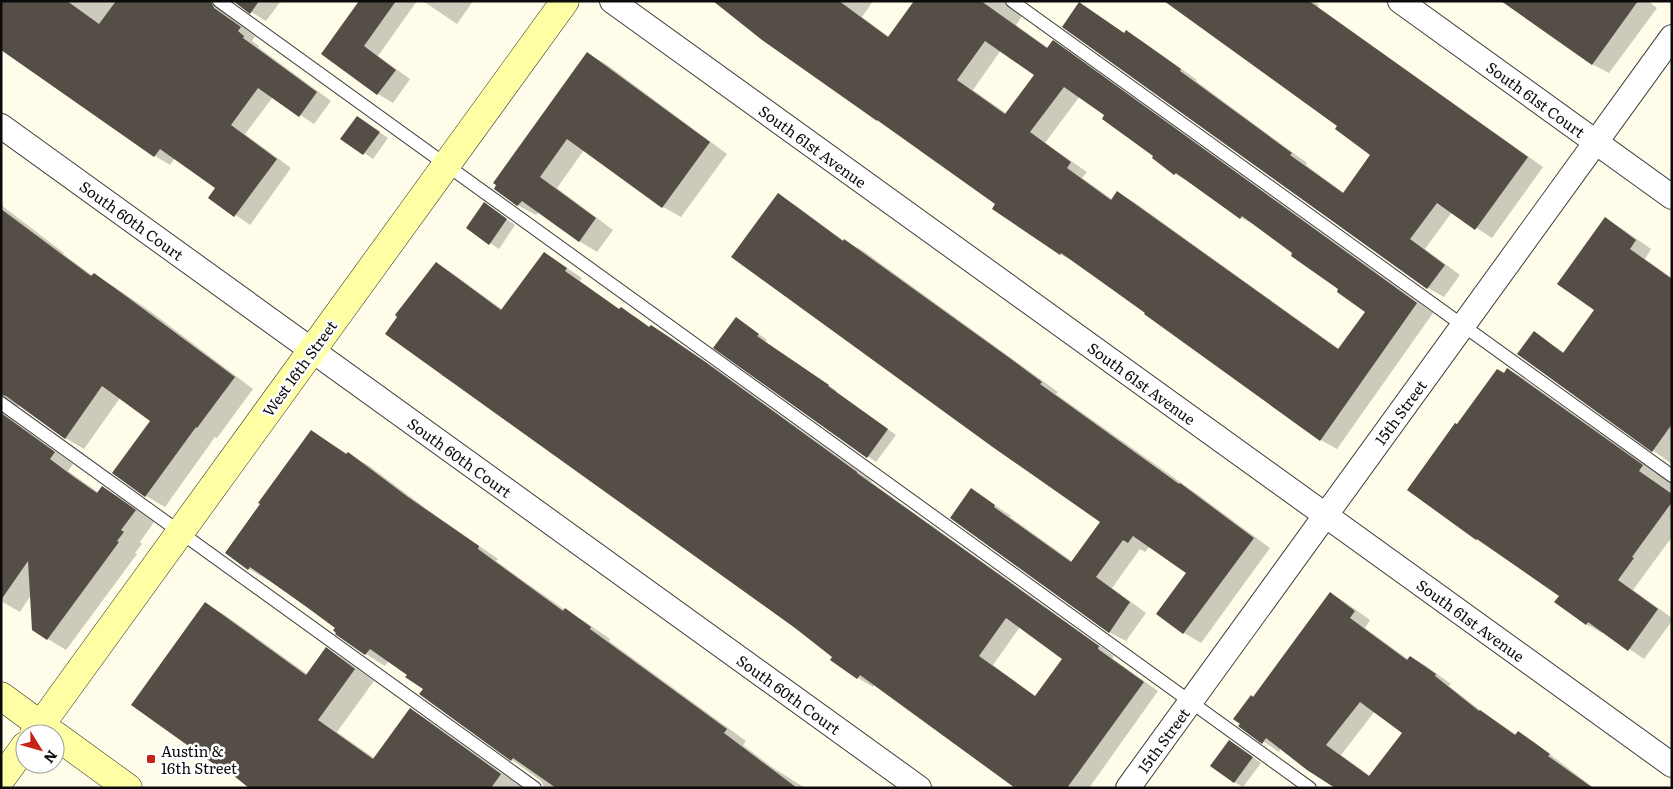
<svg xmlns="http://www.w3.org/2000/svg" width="1673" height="789" viewBox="0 0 1673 789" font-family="Literata,serif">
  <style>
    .shadow { fill: #0003; fill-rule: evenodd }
    .building { fill: #554e47; fill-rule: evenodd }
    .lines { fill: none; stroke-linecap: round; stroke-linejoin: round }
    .lane-casing { stroke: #3e3e3e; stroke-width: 14 }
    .street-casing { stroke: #3e3e3e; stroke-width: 26 }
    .secondary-casing { stroke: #2d2d2d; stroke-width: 29 }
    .lane { stroke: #fff; stroke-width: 12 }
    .street { stroke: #fff; stroke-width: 24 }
    .secondary { stroke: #feffa4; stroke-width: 28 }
    .poi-dot { fill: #c52519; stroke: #fff; stroke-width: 2 }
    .labels { text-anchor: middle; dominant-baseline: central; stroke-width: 5; stroke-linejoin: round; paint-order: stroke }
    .street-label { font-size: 15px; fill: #0b0b0b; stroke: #fff }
    .poi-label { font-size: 15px; fill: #0b0b0b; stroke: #fff; text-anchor: start }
  </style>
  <rect width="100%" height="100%" fill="#fffde9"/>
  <path class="shadow" d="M 61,1 L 281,1 L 266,21 L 235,2 L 228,4 L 226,14 L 255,36 L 252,41 L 259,46 L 258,47 L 331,101 L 314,124 L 273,97 L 245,134 L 291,168 L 250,225 L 210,197 L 216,188 L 175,158 L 170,165 L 155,156 L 6,52 Z
    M 361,1 L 417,1 L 378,56 L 410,79 L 393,103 L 378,94 L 323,54 Z
    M 423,1 L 473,1 L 457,24 Z
    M 715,1 L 873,1 L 862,17 L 889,37 L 915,1 L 1033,1 L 1026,2 L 1022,5 L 1020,11 L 1022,16 L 1016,25 L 1048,48 L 1053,42 L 1069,51 L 1433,313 L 1337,449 L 1321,440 L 1145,314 L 1146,312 L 1077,263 L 1060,254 L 997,204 ZM 1001,50 L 1035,75 L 1007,114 L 973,90 ZM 1080,96 L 1106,115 L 1175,174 L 1191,183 L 1241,218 L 1258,226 L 1340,289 L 1366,311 L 1339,349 L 1134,202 L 1118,193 L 1113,200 L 1082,178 L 1087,172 L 1045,143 Z
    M 1166,1 L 1314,1 L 1319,5 L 1318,7 L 1543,167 L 1492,238 L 1452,212 L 1425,249 L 1460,275 L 1444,297 L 1428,288 L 1080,4 L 1125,34 L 1126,32 L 1142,41 L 1197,80 L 1196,81 L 1307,163 L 1306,165 L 1344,193 L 1371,154 L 1339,126 Z
    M 1519,1 L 1648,1 L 1657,8 L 1609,73 L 1592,64 Z
    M 588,54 L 606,64 L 727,154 L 681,217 L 663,207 L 584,150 L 557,188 L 613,230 L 597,252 L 579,241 L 539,212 L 536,215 L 517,205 Z
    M 357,117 L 388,138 L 373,159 L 342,138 Z
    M 778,195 L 795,205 L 844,241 L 862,250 L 1058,392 L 1056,394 L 1197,494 L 1270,548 L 1201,643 L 1184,633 L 1157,613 L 1187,572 L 1150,546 L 1145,552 L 1140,549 L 1112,588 L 1146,613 L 1126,641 L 1109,632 L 972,490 L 1011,516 L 1010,517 L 1073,562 L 1102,522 Z
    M 1,205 L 64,253 L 63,254 L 93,276 L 94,275 L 113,286 L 150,311 L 253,389 L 217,438 L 215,437 L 165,507 L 146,496 L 114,473 L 151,421 L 120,398 L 84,449 L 65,438 L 21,406 L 18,406 L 13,410 L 12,418 L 15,422 L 73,464 L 68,471 L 99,493 L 102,488 L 121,498 L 154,522 L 140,542 L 142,544 L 135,553 L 137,554 L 66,650 L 48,639 L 31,595 L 20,612 L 1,601 Z
    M 493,209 L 515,225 L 499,249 L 468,228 Z
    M 1605,219 L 1621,228 L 1651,249 L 1645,259 L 1672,278 L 1672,464 L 1519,354 L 1534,333 L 1565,353 L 1596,310 Z
    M 544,253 L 582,278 L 580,281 L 620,310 L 636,317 L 651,328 L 652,326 L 667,335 L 719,371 L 872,481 L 871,482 L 1114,656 L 1112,658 L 1158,691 L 1089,788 L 1016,788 L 875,684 L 873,687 L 858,678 L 832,659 L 834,656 L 796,627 L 487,405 L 441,375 L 443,373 L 437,264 L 452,273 L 503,310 ZM 1020,627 L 1064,659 L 1036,697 L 993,665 Z
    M 745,324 L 767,340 L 765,342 L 837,391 L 836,392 L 896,435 L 876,462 L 715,347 Z
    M 1508,369 L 1523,378 L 1672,484 L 1672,537 L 1633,590 L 1672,618 L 1672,621 L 1644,659 L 1603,631 L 1602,633 L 1586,624 L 1560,596 L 1476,539 L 1458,426 Z
    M 312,432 L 348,454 L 368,465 L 428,510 L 498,559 L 496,561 L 528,584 L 565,610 L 584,621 L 610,639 L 609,641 L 746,741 L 743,745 L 772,767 L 805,788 L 544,788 L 541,781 L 421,694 L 425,689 L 409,675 L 389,660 L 385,666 L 366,654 L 337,634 L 336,628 L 269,579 L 268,580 L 249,569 L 226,552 Z
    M 1330,593 L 1345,602 L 1370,620 L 1365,628 L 1409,660 L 1411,657 L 1426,666 L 1451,684 L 1449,686 L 1485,714 L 1517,735 L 1519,733 L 1534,742 L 1594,788 L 1336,788 L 1281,748 L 1279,752 L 1240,726 L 1254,698 ZM 1375,711 L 1404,733 L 1370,776 L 1341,755 Z
    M 206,604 L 225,615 L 307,674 L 326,649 L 345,660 L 374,681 L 337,732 L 374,758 L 410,709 L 429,721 L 523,788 L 251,788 L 234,775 L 218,766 Z
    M 1229,741 L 1261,763 L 1243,787 L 1234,782 Z"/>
  <path class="building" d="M 1,1 L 67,1 L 99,24 L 116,1 L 211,1 L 214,8 L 241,27 L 238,31 L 244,36 L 243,38 L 317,92 L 299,117 L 258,88 L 231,125 L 277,159 L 234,217 L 208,198 L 215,188 L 160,149 L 154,157 L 1,50 Z
    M 233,1 L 259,1 L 250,14 Z
    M 359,1 L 396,1 L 364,46 L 396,70 L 377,95 L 321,54 Z
    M 713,1 L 839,1 L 888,37 L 914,1 L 981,1 L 1047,48 L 1053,40 L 1417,303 L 1320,441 L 1144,314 L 1145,313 L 1099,280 L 1061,253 L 1060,255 L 992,209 L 995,204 L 877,120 L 877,121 L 762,40 ZM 985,41 L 1034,75 L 1005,114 L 957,80 ZM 1064,87 L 1104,115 L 1102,119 L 1153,156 L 1152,158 L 1174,175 L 1176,173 L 1240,219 L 1242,216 L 1292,253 L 1291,256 L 1338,289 L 1337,292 L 1365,312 L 1338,349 L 1117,191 L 1111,200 L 1067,168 L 1071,162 L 1030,132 Z
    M 1164,1 L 1309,1 L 1528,157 L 1475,230 L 1437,203 L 1410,239 L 1445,265 L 1427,289 L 1062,27 L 1079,2 L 1124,33 L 1126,30 L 1181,69 L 1180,71 L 1292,153 L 1290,155 L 1343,193 L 1370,155 L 1335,129 L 1337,126 Z
    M 1501,1 L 1638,1 L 1592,65 Z
    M 587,52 L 710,142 L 662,208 L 567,139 L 540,177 L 596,218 L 579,242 L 522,201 L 517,206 L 494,189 L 496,185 L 493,183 Z
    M 357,116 L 380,132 L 363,155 L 340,139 Z
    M 778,193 L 843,241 L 844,239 L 1011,359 L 1042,382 L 1040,384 L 1179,484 L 1180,483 L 1254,538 L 1183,634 L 1156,614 L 1186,573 L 1133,536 L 1128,543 L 1123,540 L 1096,577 L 1130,602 L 1109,633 L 950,518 L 971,488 L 995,505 L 994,507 L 1071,562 L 1100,522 L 994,448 L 731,257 Z
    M 484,202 L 507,219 L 489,245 L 466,228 Z
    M 1,209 L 91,276 L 94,273 L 130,299 L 235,377 L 197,428 L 196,427 L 145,497 L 112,473 L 150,421 L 109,391 L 102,386 L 65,439 L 6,396 L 1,395 Z
    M 1605,217 L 1636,240 L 1630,249 L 1672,279 L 1672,424 L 1652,452 L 1517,354 L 1534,331 L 1563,353 L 1594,310 L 1557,284 Z
    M 544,252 L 567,268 L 565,271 L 619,309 L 621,307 L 649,327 L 651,325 L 704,361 L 857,472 L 857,473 L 1099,646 L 1098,649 L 1144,682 L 1067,788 L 1015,788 L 860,675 L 857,679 L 830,660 L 832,657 L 795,628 L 385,334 L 397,317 L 395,315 L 436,262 L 501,310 ZM 1006,618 L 1062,659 L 1035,696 L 979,656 Z
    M 736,317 L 759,334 L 757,336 L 829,385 L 828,386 L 888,429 L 867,458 L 713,348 Z
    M 1507,368 L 1643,465 L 1639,471 L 1672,494 L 1672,502 L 1632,557 L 1634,558 L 1618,580 L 1658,609 L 1628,651 L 1588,622 L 1586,625 L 1554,602 L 1559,596 L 1477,539 L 1476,540 L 1407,490 L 1455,423 L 1457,424 L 1497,369 L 1504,373 Z
    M 1,413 L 55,452 L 50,459 L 74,477 L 97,493 L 102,486 L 136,510 L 121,530 L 124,532 L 117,541 L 119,542 L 47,640 L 32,630 L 28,561 L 1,600 Z
    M 311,430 L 346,454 L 348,452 L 408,497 L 479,546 L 478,549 L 508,571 L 563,611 L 565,608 L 591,627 L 590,629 L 727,729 L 724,733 L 797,788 L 556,788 L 513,758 L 511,761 L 419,694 L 423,689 L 405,677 L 407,675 L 370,649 L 365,655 L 335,634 L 336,633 L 333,630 L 335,628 L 308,608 L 250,567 L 248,570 L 225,553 L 260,504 L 258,503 Z
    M 1330,592 L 1355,611 L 1350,618 L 1407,660 L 1410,656 L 1436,674 L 1435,676 L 1479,711 L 1480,710 L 1515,735 L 1518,731 L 1550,754 L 1548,756 L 1593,788 L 1335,788 L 1307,770 L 1266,738 L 1262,744 L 1238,726 L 1240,724 L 1233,719 L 1251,695 L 1253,697 ZM 1360,702 L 1402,733 L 1369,776 L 1326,745 Z
    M 205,602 L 306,675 L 326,647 L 355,669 L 318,720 L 373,759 L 410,708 L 501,774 L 491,788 L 249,788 L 219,764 L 218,767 L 131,705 Z
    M 1229,740 L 1253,757 L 1234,783 L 1210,766 Z"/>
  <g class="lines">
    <g class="lane-casing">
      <path id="lane" d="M 219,1 L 1310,788
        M 1012,1 L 1672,476
        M 1,403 L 535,788"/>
    </g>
    <g class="street-casing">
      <path id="street" d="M 612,1 L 1672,765
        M 1400,1 L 1672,197
        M 1,126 L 919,788
        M 1128,788 L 1672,37"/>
    </g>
    <g class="secondary-casing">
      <path id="secondary" d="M 1,696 L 53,734
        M 34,734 L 565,1
        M 55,735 L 128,788
        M 1,779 L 25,746"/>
    </g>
    <use href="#lane" class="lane"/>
    <use href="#street" class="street"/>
    <use href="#secondary" class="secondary"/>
  </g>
  <rect class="poi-dot" x="146" y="754" width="10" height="10" rx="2.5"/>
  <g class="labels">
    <g class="street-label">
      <text transform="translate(1536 99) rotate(36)">South 61st Court</text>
      <text transform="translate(813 146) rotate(36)">South 61st Avenue</text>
      <text transform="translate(132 220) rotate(36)">South 60th Court</text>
      <text transform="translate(299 368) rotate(-54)">West 16th Street</text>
      <text transform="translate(1142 383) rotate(36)">South 61st Avenue</text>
      <text transform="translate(1400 412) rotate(-54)">15th Street</text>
      <text transform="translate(460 457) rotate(36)">South 60th Court</text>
      <text transform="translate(1471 620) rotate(36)">South 61st Avenue</text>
      <text transform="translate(789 694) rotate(36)">South 60th Court</text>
      <text transform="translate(1163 740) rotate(-54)">15th Street</text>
    </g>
    <g class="poi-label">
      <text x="161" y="750">Austin &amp;<tspan x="161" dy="17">16th Street</tspan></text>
    </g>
  </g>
  <rect width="1673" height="789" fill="none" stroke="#0b0b0b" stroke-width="5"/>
  <g transform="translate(40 749) rotate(127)"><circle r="24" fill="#ffffff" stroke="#9d9d9d"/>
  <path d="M0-4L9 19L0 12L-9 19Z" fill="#c52519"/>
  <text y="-8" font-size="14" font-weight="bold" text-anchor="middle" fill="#0b0b0b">N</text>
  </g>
</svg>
